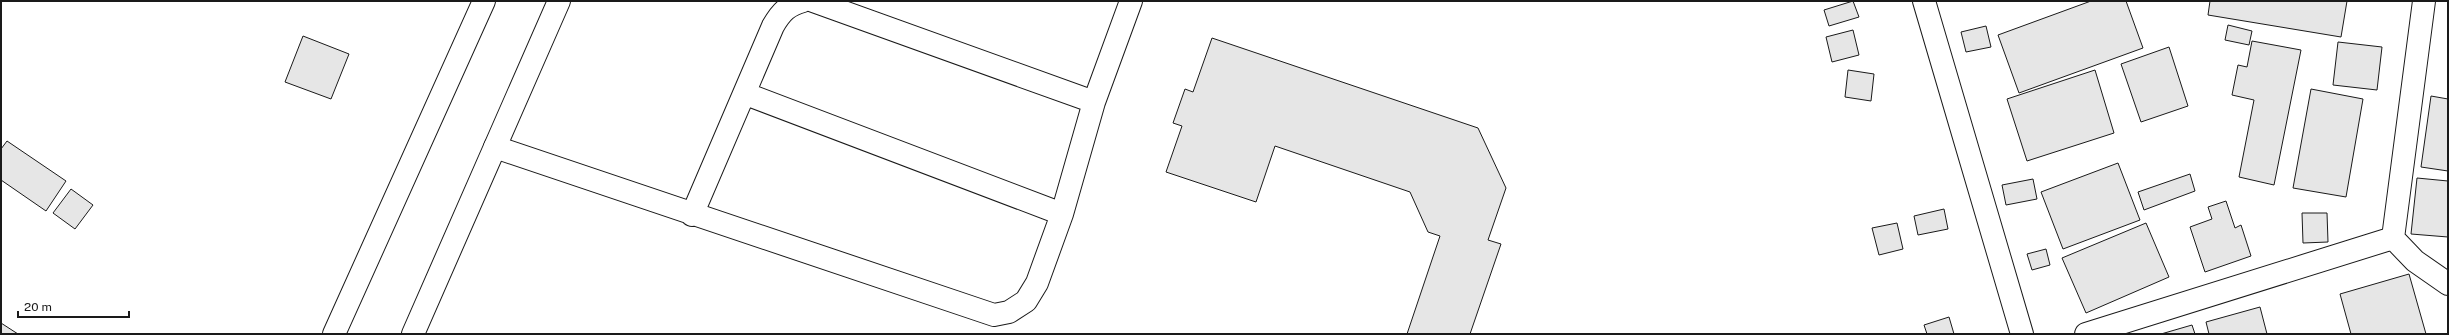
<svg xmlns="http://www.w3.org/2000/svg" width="2449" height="335" viewBox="0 0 2449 335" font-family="'Public Sans',sans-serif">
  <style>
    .building { fill: #e6e6e6; stroke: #1a1a1a }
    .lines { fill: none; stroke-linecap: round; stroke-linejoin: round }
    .minor-casing { stroke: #1a1a1a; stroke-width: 24 }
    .major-casing { stroke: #1a1a1a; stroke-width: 24 }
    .minor { stroke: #fff; stroke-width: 22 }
    .major { stroke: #fff; stroke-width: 22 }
  </style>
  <rect width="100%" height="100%" fill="#fff"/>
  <path class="building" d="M 1853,1 L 1859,17 L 1829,26 L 1824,10 Z
    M 2091,1 L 2126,1 L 2143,48 L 2019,93 L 1998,35 Z
    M 2210,1 L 2347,1 L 2341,37 L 2208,15 Z
    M 2228,25 L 2252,31 L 2249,45 L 2225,40 Z
    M 1986,26 L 1991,47 L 1966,52 L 1961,32 Z
    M 1853,30 L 1859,55 L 1832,62 L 1826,37 Z
    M 303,36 L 349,54 L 331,99 L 285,82 Z
    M 1212,38 L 1478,128 L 1506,188 L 1488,240 L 1501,244 L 1470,334 L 1407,334 L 1440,236 L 1428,232 L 1410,192 L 1275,146 L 1256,202 L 1166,172 L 1182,126 L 1173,123 L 1185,89 L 1193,92 Z
    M 2252,41 L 2301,50 L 2274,185 L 2239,177 L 2254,100 L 2232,95 L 2238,65 L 2247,67 Z
    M 2338,42 L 2382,47 L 2377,90 L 2333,85 Z
    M 2169,47 L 2188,106 L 2141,122 L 2121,64 Z
    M 1848,70 L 1874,74 L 1871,101 L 1845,97 Z
    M 2095,70 L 2114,133 L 2027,161 L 2007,99 Z
    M 2311,89 L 2363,99 L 2346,197 L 2293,188 Z
    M 2431,96 L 2448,99 L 2448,171 L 2421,167 Z
    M 7,141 L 66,181 L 46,211 L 1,180 L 1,149 Z
    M 2118,163 L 2140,220 L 2063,249 L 2041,192 Z
    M 2190,174 L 2195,191 L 2144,210 L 2138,192 Z
    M 2417,178 L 2448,181 L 2448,237 L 2411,234 Z
    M 2033,179 L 2037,199 L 2006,205 L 2002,185 Z
    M 71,189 L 93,205 L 75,229 L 53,213 Z
    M 2226,201 L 2235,228 L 2241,225 L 2251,256 L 2205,272 L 2190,227 L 2212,219 L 2208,207 Z
    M 1944,209 L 1948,229 L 1918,235 L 1914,216 Z
    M 2302,213 L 2327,213 L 2328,242 L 2303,243 Z
    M 1897,223 L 1903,249 L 1879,255 L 1872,228 Z
    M 2146,223 L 2169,277 L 2086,313 L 2062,258 Z
    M 2046,249 L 2050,265 L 2032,270 L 2027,254 Z
    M 2409,274 L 2426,334 L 2351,334 L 2340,294 Z
    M 2260,307 L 2267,334 L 2209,334 L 2206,322 Z
    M 1949,317 L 1954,334 L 1927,334 L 1924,325 Z
    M 1,323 L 18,334 L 1,334 Z
    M 2192,325 L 2195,334 L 2161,334 Z"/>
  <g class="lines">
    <g class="minor-casing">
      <path id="minor" d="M 813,1 L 1094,102
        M 746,94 L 1062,214
        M 495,147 L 994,315 L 1009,312 L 1026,301 L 1037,283 L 1062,214 L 1094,102 L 1131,1
        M 692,215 L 773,26 C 781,12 788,5 803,1
        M 2393,238 L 2424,1
        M 2393,238 L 2415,261 L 2448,284
        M 2086,334 L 2393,238"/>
    </g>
    <g class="major-casing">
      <path id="major" d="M 1924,1 L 2022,334
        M 334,334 L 484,1
        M 413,334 L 559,1"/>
    </g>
    <use href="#minor" class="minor"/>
    <use href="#major" class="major"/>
  </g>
  <rect width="2449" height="335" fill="none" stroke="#1a1a1a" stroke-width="4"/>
  <path d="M18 311v6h111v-6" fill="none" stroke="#1a1a1a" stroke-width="2"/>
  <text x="24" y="311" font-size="12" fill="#1a1a1a" stroke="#ffffff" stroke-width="3" paint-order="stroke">20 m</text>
</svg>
